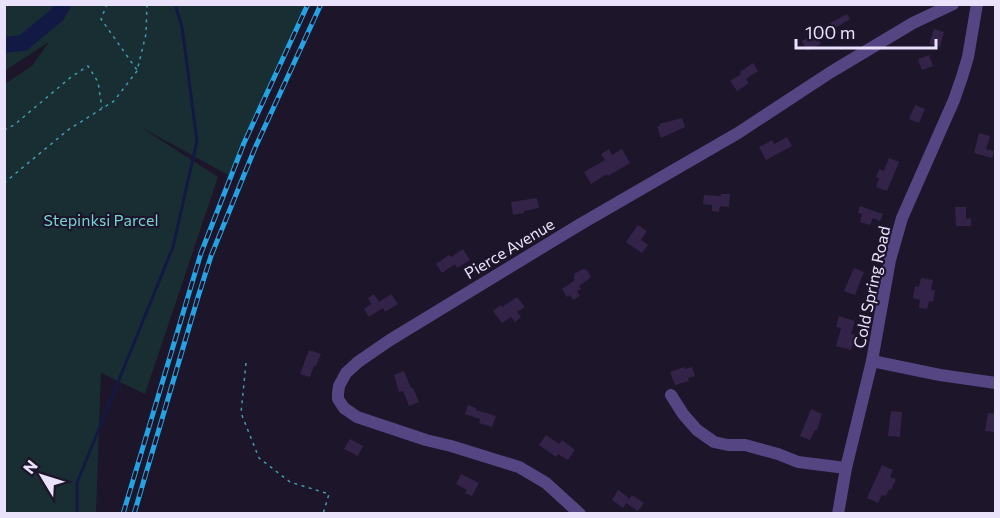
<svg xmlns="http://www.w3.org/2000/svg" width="1000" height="518" viewBox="0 0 1000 518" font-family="Commissioner,sans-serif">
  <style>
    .green { fill: #182e33 }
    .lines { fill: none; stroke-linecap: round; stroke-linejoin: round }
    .stream { stroke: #121945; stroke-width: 3 }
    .river { stroke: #121945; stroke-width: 16 }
    .building { fill: #342349 }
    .path { stroke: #409cb0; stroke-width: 1.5; stroke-dasharray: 3 4.5; stroke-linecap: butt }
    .minor { stroke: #564583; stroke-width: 12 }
    .rail-casing { stroke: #24a3e4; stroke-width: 5 }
    .rail { stroke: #1d152a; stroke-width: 3; stroke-dasharray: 9; stroke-linecap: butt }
    .labels { text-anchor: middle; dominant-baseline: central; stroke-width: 4.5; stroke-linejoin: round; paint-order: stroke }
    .park-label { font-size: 16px; fill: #74d4d3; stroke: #1d152a }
    .street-label { font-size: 16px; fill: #eae1fb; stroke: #1d152a }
  </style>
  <rect width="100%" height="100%" fill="#1d152a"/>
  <path class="green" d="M 5,4 L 309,5 L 230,176 L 139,126 L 218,177 L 145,394 L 101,373 L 96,513 L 5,513 L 5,84 L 32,66 L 49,42 L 6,70 L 5,70 Z"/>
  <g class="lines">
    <path class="stream" d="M 77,514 L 77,483 L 173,247 L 197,141 L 182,27 L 175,4"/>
    <path class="river" d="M 4,45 L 23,43 L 57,15 L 63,4"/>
  </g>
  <path class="building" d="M 847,14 L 850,19 L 830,31 L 831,32 L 818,39 L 821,44 L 807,51 L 802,41 L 809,37 L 806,31 L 817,26 L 819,29 Z
    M 934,29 L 944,32 L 940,47 L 929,44 Z
    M 929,55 L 933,66 L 922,70 L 918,59 Z
    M 753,63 L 758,71 L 746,79 L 749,83 L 737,91 L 730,81 L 741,74 L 740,72 Z
    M 915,105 L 925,109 L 919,123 L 909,119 Z
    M 682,118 L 685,127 L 661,138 L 657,126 L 660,126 L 659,124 Z
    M 979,133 L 990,136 L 986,149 L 994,151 L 992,158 L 974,153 Z
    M 787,137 L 792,146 L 766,160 L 759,147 L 772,140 L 774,144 Z
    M 609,149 L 612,155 L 622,149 L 630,163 L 608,176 L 607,174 L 591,184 L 584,172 L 605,160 L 601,154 Z
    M 889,158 L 899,162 L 887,191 L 876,187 L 879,178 L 876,177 L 879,169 L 884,171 Z
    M 721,194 L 730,194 L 729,207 L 720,206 L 719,212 L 712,211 L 712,205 L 703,204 L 704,195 L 721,196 Z
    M 537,198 L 539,208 L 524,211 L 524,213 L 513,215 L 511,202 Z
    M 860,206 L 883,214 L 880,221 L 873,218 L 870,225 L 860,222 L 862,214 L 858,213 Z
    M 955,207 L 966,207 L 966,219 L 971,218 L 971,226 L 956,226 Z
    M 638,225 L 647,231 L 641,240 L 648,245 L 642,253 L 626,242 Z
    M 463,249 L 470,260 L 457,268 L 455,264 L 442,273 L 436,264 L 449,255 L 451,257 Z
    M 854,268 L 864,272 L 855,295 L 844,291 Z
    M 583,269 L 584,270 L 586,269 L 591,277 L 579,286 L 573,277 L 575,276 L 574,274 Z
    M 921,278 L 933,280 L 931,290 L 935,290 L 933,302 L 929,301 L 927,309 L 919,308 L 920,300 L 913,298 L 915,286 L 919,287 Z
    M 575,280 L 581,289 L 577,291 L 580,296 L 573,300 L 570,295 L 567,297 L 562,289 Z
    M 374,294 L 379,302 L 391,294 L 398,304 L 385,312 L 383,308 L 369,317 L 364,309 L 371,304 L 368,298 Z
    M 517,297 L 525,307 L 517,312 L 521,317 L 515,322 L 511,317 L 502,323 L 493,311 L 501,305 L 502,307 Z
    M 839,316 L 855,321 L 851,334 L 856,335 L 851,350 L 836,346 L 841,328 L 836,327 Z
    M 309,350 L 321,354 L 316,366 L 314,366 L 310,377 L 300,374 Z
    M 684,367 L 685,369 L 692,367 L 695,376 L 688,378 L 689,381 L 675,385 L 670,372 Z
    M 404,371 L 411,388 L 413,388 L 419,402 L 409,406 L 403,391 L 399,392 L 394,375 Z
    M 468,405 L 476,408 L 476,410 L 496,416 L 492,427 L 479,423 L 480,419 L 465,414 Z
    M 811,409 L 822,414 L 817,430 L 815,430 L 810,440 L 800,436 Z
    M 891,411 L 902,412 L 900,437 L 888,436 Z
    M 988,413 L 996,414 L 996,432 L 985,431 Z
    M 546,435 L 559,444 L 562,440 L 575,450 L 568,460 L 558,454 L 556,457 L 539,445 Z
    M 350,439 L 363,446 L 358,456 L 344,449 Z
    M 882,465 L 893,470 L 890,477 L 896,479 L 891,490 L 889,489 L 886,496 L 882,495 L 878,503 L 867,498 Z
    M 461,474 L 479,483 L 472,496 L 465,493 L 467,490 L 456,484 Z
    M 618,490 L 629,498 L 623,508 L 612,500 Z
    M 632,495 L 644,503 L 638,511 L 626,503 Z"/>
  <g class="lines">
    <path class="path" d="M 107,4 L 101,19 L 137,70
      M 4,130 L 14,125 L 71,77 L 88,66 L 98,82 L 102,108
      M 4,183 L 68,130 L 114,101 L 137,71 L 146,34 L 147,4
      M 246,363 L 241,413 L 259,458 L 290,482 L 329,494 L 323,514"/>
    <path class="minor" d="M 872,361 L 940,375 L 996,383
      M 671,395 L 683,414 L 697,430 L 714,442 L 728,445 L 745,445 L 778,454 L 798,462 L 846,468
      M 580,514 L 546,483 L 519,467 L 451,446 L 426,440 L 357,417 L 344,408 L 338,399 L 338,394 L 339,386 L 346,373 L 358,362 L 390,340 L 579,225 L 738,133 L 831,72 L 913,23 L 953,4
      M 838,514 L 846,468 L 872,361 L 890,260 L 902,218 L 954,100 L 962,77 L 968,57 L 977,4"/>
    <g class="rail-casing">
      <path id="rail" d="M 123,514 L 201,253 L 244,143 L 308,4
        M 134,514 L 198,297 L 211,256 L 255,148 L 321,4"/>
    </g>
    <use href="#rail" class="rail"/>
  </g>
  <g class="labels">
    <g class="park-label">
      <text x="101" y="219">Stepinksi Parcel</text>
    </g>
    <g class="street-label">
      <text transform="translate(509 248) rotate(-31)">Pierce Avenue</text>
      <text transform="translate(871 287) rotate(-78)">Cold Spring Road</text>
    </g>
  </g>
  <rect width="1000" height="518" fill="none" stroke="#eae1fb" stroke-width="12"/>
  <g transform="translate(42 476) rotate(308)" stroke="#1d152a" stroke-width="4.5" paint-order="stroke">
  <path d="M0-4.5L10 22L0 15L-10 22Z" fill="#eae1fb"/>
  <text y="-9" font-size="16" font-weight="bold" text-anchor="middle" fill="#eae1fb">N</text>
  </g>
  <path d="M796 39v9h140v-9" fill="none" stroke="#eae1fb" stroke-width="3"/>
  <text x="805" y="39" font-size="18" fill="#eae1fb" stroke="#1d152a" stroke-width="4.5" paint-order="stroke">100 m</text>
</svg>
